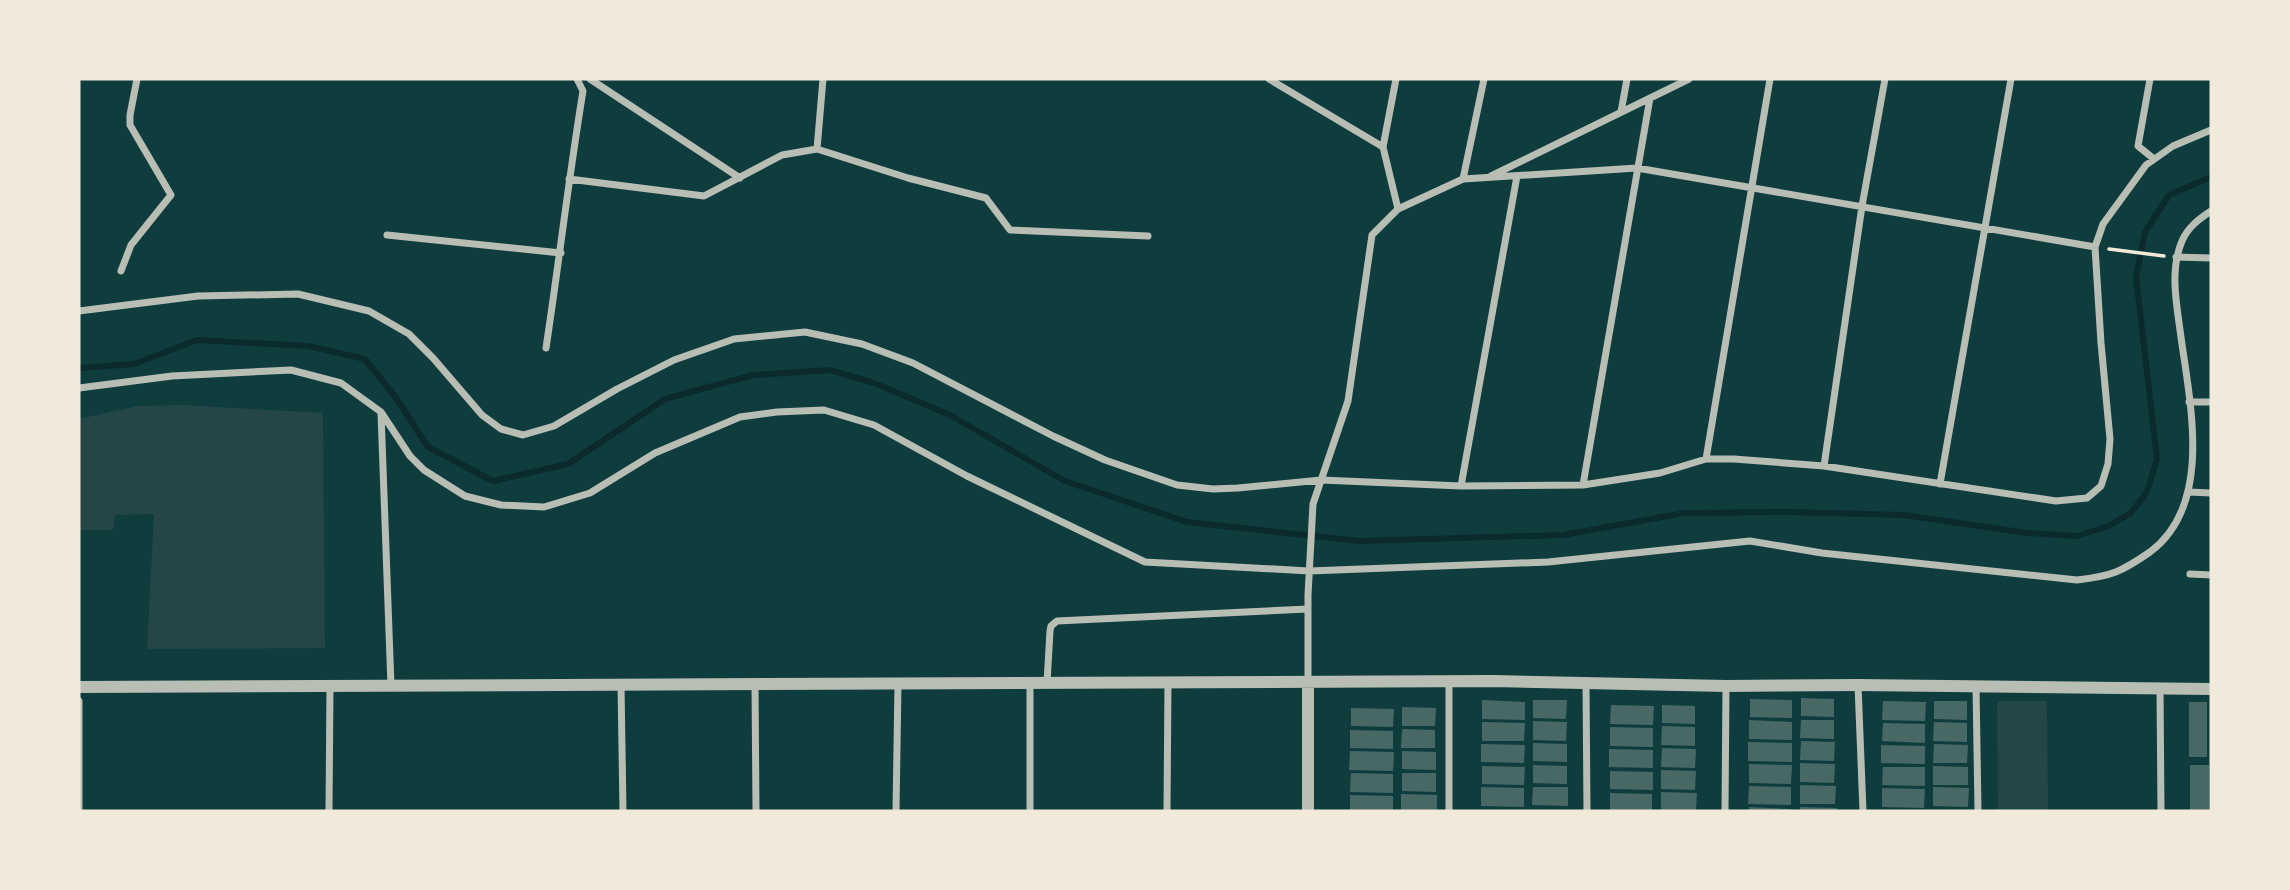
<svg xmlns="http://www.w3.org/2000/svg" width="2290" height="890" viewBox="0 0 2290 890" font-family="'Noto Sans',sans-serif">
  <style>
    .green { fill: #244646 }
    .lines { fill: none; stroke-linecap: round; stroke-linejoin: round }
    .stream { stroke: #0a2a2b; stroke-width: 6 }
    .building { fill: #486865 }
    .path { stroke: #f1e9da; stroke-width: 3.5 }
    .minor { stroke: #b8beb3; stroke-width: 7 }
    .tertiary { stroke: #b8beb3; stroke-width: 12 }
  </style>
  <rect width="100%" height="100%" fill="#0f3d3e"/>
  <path class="green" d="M 184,405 L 323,413 L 325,648 L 147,649 L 154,514 L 115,515 L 113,530 L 79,530 L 79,419 L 138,406 Z
    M 1997,701 L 2047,701 L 2048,811 L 1998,811 Z"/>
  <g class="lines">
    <path class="stream" d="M 79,368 L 134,364 L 197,340 L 308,346 L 365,359 L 394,395 L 428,447 L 493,481 L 568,464 L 665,399 L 753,375 L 830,370 L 874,383 L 950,415 L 1065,481 L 1187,522 L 1359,541 L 1563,535 L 1684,513 L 1791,512 L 1904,515 L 2027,533 L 2077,536 L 2106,527 L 2131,513 L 2147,492 L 2157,459 L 2136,277 L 2145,232 L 2169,195 L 2211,177"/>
  </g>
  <path class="building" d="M 1801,698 L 1834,699 L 1834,717 L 1801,716 Z
    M 1750,699 L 1792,700 L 1792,718 L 1750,717 Z
    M 1482,700 L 1525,702 L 1525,720 L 1482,719 Z
    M 1533,700 L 1567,700 L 1566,719 L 1533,718 Z
    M 1883,701 L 1926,702 L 1925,721 L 1882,720 Z
    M 1934,701 L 1967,701 L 1967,720 L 1934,719 Z
    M 2189,702 L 2207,702 L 2207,757 L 2189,757 Z
    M 1611,705 L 1654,706 L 1653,725 L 1610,724 Z
    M 1662,705 L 1695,706 L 1695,724 L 1662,723 Z
    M 1402,707 L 1436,708 L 1435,726 L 1402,726 Z
    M 1351,708 L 1394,709 L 1393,727 L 1351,726 Z
    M 1749,720 L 1792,722 L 1792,740 L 1749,739 Z
    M 1801,720 L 1834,720 L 1834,739 L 1800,738 Z
    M 1533,721 L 1567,722 L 1566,741 L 1533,740 Z
    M 1482,722 L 1525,723 L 1524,741 L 1482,741 Z
    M 1934,722 L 1967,723 L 1967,742 L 1933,741 Z
    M 1883,723 L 1925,724 L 1925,743 L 1882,741 Z
    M 1662,726 L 1695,727 L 1695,746 L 1661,745 Z
    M 1610,727 L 1653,728 L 1653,747 L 1610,746 Z
    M 1402,729 L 1435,730 L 1435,748 L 1401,748 Z
    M 1350,730 L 1393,731 L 1393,749 L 1350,748 Z
    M 1801,741 L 1835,742 L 1834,761 L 1800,760 Z
    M 1748,742 L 1792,743 L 1792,762 L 1748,761 Z
    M 1533,743 L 1567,744 L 1567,762 L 1533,761 Z
    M 1481,744 L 1525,745 L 1524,763 L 1481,762 Z
    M 1934,744 L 1968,745 L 1967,763 L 1933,763 Z
    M 1881,745 L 1925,746 L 1925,764 L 1881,763 Z
    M 1662,748 L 1696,749 L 1695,768 L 1661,767 Z
    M 1609,749 L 1653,750 L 1653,768 L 1609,767 Z
    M 1350,751 L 1394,752 L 1393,771 L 1349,770 Z
    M 1402,751 L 1436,752 L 1436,770 L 1402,769 Z
    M 1800,763 L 1835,764 L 1834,783 L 1800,782 Z
    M 1749,764 L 1792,765 L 1791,784 L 1749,783 Z
    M 1533,765 L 1567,766 L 1567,784 L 1533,783 Z
    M 2190,765 L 2209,765 L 2209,811 L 2190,811 Z
    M 1482,766 L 1525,767 L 1524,785 L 1482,784 Z
    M 1933,766 L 1968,767 L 1968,785 L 1933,785 Z
    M 1883,767 L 1925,767 L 1925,786 L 1882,785 Z
    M 1661,770 L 1696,771 L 1695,790 L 1661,789 Z
    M 1610,771 L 1653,772 L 1653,790 L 1610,789 Z
    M 1351,773 L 1393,774 L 1393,793 L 1350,792 Z
    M 1402,773 L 1436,773 L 1436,792 L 1402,791 Z
    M 1800,785 L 1836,786 L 1835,804 L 1800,804 Z
    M 1749,786 L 1791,787 L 1791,805 L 1748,804 Z
    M 1481,787 L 1524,788 L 1524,807 L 1481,806 Z
    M 1533,787 L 1568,787 L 1568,806 L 1532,805 Z
    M 1933,787 L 1969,788 L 1968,807 L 1933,806 Z
    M 1882,788 L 1925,789 L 1924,808 L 1882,807 Z
    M 1661,792 L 1697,793 L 1696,811 L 1661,810 Z
    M 1610,793 L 1652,794 L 1652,811 L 1610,811 Z
    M 1401,794 L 1437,795 L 1437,811 L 1401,811 Z
    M 1350,795 L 1393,796 L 1393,811 L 1350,811 Z
    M 1749,807 L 1791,809 L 1791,811 L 1749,811 Z
    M 1800,807 L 1837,808 L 1837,811 L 1800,811 Z"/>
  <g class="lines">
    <path class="path" d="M 2109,249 L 2164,256"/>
    <path class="minor" d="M 590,79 L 740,178
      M 1269,79 L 1383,147 L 1398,209
      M 2150,79 L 2138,146 L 2154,159
      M 1621,112 L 1627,79
      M 1383,147 L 1396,79
      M 817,149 L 823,79
      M 1491,176 L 1689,79
      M 569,179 L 704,196 L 782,155 L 817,149 L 908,178 L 986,198 L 1010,230 L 1148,236
      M 1463,179 L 1484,79
      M 387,235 L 561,253
      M 2176,257 L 2211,258
      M 121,271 L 131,245 L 171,195 L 130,125 L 130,115 L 137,79
      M 79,311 L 198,296 L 298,294 L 369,311 L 409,334 L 433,358 L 482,415 L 501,429 L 523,435 L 554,426 L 617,389 L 674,360 L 734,339 L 805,332 L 862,344 L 913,363 L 1053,436 L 1105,460 L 1177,485 L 1213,489 L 1238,488 L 1321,480 L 1461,486 L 1583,485 L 1660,473 L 1706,459 L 1734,459 L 1824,466 L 2056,501 L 2087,498 L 2101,486 L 2108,464 L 2110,439 L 2101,343 L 2095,247 L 2103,224 L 2146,165 L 2173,146 L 2211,130
      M 546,348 C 559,262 569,176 583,91 L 577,79
      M 79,388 L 172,376 L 291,370 L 341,383 L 381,412 L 410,456 L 424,470 L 465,496 L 501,505 L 544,507 L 590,493 L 655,453 L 740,417 L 777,412 L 824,410 L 874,425 L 967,476 L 1145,562 L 1309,571 L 1548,562 L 1750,541 L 1822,553 L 2077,580 C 2112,576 2121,572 2150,552 C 2215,504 2189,399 2180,330 C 2176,301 2170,269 2182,241 C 2188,227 2199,219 2211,211
      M 2189,402 L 2211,402
      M 381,413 L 391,686
      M 1706,459 L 1770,79
      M 1824,466 L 1862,206 L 1885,79
      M 1940,484 L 2011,79
      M 1583,485 L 1650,98
      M 1461,486 L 1517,176
      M 2189,492 L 2211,493
      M 2190,574 L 2211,575
      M 1449,681 L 1449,811
      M 1308,682 L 1308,595 L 1313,504 L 1348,401 L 1372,235 L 1398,209 L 1463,179 L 1637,168 L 2095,247
      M 1586,682 L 1587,811
      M 1030,683 L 1030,811
      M 1047,683 L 1050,631 L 1051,626 L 1057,621 L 1308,609
      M 621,685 L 623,811
      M 755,685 L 756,811
      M 1858,685 L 1863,811
      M 1976,686 L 1978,811
      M 2160,688 L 2161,811
      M 79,701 L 79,811
      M 329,811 L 330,687
      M 896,811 L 898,684
      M 1167,811 L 1168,682
      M 1725,811 L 1726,686"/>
    <path class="tertiary" d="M 1308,682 L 1308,811
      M 79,687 L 1493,681 L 1726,686 L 1858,685 L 2211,689"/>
  </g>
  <rect width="2290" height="890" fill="none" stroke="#f1e9da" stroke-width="161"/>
</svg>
